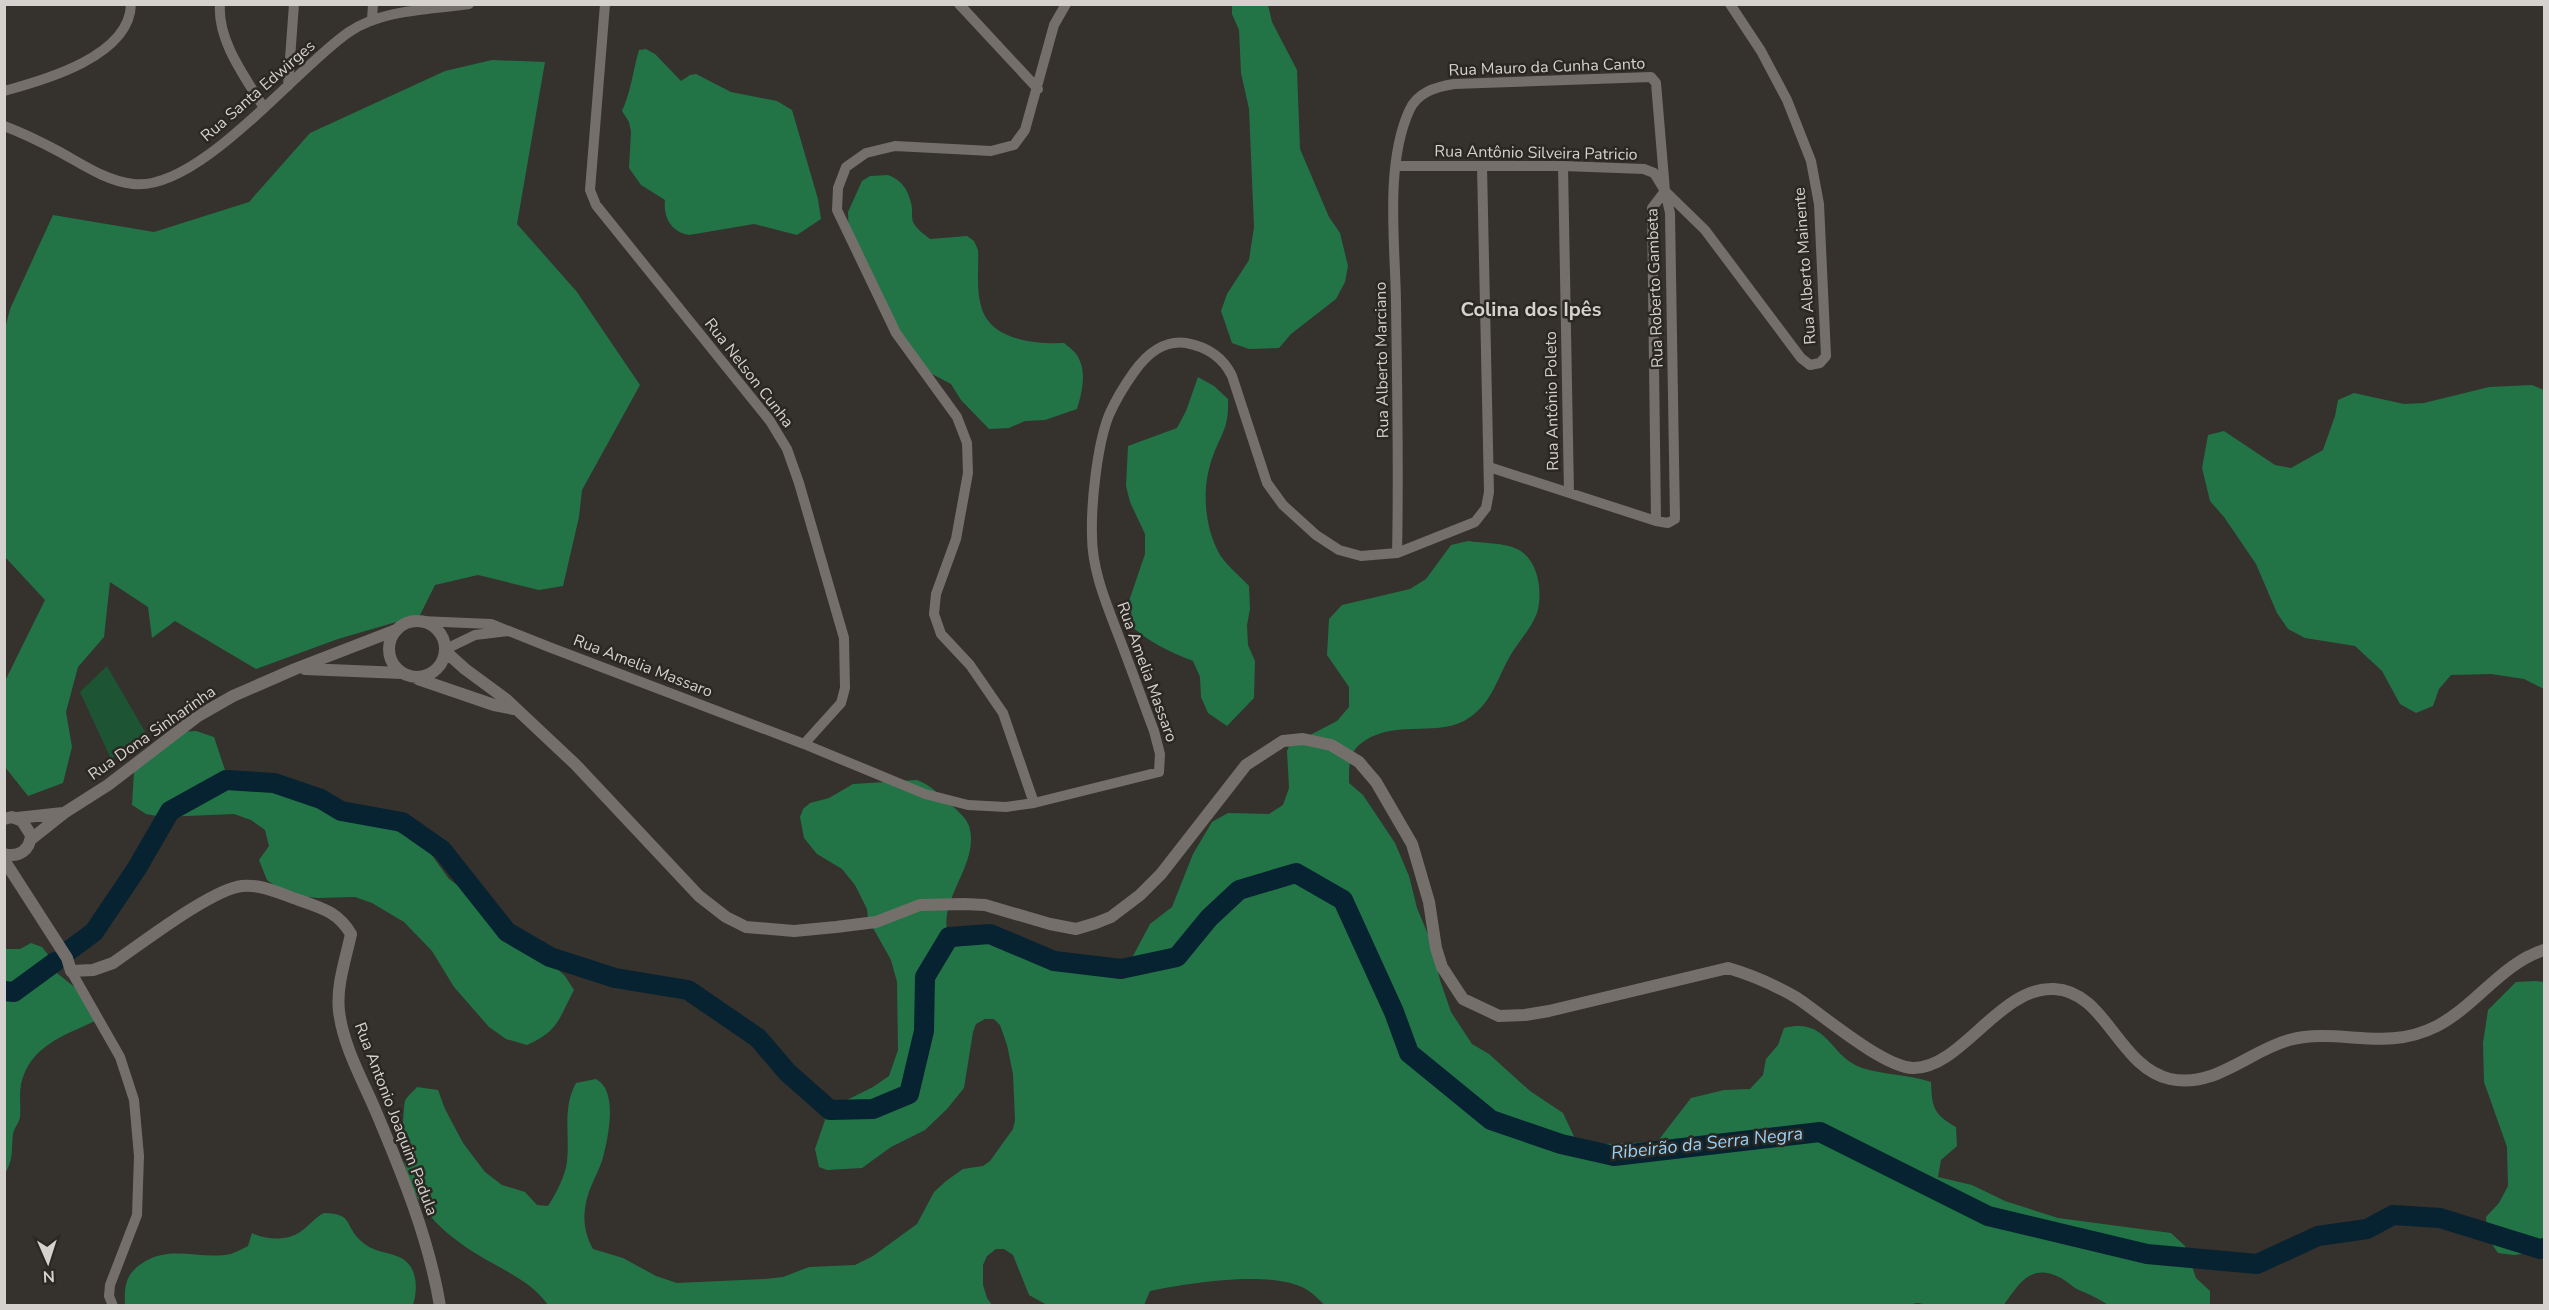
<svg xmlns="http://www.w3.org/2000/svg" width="2549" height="1310" viewBox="0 0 2549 1310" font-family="'Nunito Sans',sans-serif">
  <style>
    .green { fill: #1d5534 }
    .forest { fill: #227446 }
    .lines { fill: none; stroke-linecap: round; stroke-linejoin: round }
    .river { stroke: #072230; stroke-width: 20 }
    .minor { stroke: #746f6b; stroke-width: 10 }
    .tertiary { stroke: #746f6b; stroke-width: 12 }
    .labels { text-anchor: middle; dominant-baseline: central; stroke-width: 5; stroke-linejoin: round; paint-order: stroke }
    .street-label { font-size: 16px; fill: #d4d1ce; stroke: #2b2723 }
    .water-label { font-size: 18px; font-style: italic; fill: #96d3fa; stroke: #2b2723 }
    .quarter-label { font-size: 20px; font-weight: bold; fill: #d4d1ce; stroke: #2b2723 }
  </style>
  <rect width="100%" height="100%" fill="#35312d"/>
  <path class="green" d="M 107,666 L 148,737 L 111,759 L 80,692 Z"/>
  <path class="forest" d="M 1232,5 L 1268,5 L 1272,22 L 1297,70 L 1300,149 L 1329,217 L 1340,233 L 1348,266 L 1345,282 L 1336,299 L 1291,334 L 1279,348 L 1249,349 L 1232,343 L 1221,311 L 1227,294 L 1249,260 L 1254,227 L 1249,109 L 1241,73 L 1239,30 L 1232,14 Z
    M 646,49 L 655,54 L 681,81 L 690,75 L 696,74 L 731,92 L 777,101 L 792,110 L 818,199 L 821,219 L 797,235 L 754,224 L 689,235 C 671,232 663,217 665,200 L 641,185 L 629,168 L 631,132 L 629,122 L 622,111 C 631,92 633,70 639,50 Z
    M 492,60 L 545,62 L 517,224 L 577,292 L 640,385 L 582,490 L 579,517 L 563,586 L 539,590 L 478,575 L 435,585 L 420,615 L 338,639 L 256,669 L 175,621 L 152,638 L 148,607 L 110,582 L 104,637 L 78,667 L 66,712 L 72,747 L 63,783 L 28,796 L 5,767 L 5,681 L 45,600 L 5,557 L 4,333 L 10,309 L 53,215 L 154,232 L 249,202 L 310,133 L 445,71 Z
    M 888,175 C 901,180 908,189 911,203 C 913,209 911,216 913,222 C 917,230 924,234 930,239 L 967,236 L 974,241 L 978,250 C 979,267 976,289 981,306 C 990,341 1036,344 1064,343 C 1069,347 1076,352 1078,357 C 1087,372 1082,393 1077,409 L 1045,420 L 1025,421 L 1009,428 L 989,429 L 961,400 L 951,384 L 930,373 L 904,339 L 849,239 L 848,212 L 862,181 L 870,176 Z
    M 1198,377 L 1214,386 L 1228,399 C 1229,428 1222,432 1213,456 C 1201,487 1204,527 1220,555 C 1227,566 1240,576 1249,586 L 1250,609 L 1247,625 L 1248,645 L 1255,661 L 1254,698 L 1227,726 L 1208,713 L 1201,697 L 1200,677 L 1193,661 C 1169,652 1147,641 1129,624 L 1128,604 L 1145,554 L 1145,534 L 1130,502 L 1126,486 L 1128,446 L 1177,428 L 1186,411 Z
    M 2532,385 L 2544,390 L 2544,689 L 2524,679 L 2491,674 L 2451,675 L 2439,689 L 2433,706 L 2416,713 L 2400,704 L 2382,671 L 2355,646 L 2305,638 L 2288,629 L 2277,613 L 2256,564 L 2224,517 L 2210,501 L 2202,468 L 2208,435 L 2224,431 L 2275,465 L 2291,468 L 2323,450 L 2335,416 L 2338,400 L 2354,393 L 2404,404 L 2424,403 L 2489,387 Z
    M 1468,541 C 1481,543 1506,543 1517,549 C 1539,559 1543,593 1537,613 C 1531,629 1518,642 1510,656 C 1496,681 1491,706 1464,721 C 1434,737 1391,718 1359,745 C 1348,755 1349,769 1349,783 L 1363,795 L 1395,843 L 1409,876 L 1417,908 L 1432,944 L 1440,980 L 1451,1012 L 1472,1044 L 1489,1054 L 1530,1091 L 1563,1113 L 1578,1145 L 1657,1142 L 1691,1098 L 1724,1090 L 1750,1089 L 1763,1075 L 1766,1059 L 1778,1045 L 1784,1028 C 1829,1017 1829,1057 1862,1068 C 1884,1075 1908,1074 1931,1082 C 1932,1107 1933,1114 1956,1127 L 1957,1146 L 1941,1160 L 1938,1177 L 1972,1185 L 2005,1201 L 2058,1218 L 2171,1233 L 2185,1246 L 2196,1278 L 2210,1291 L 2210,1305 L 2108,1305 C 2098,1298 2090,1295 2079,1290 C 2072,1287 2066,1280 2059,1277 C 2030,1263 2019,1284 2003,1306 L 1937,1306 L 1917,1303 L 1904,1306 L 1326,1306 C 1319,1300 1312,1292 1304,1288 C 1269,1270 1188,1283 1150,1291 L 1144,1305 L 1047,1305 L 1029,1295 L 1013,1255 L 1004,1249 L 996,1249 L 987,1256 L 983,1265 L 983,1285 L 987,1298 L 992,1305 L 548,1305 C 534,1285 515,1276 494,1264 C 443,1236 405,1204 402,1142 C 402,1137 404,1103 405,1101 C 407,1096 414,1091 417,1087 L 438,1090 L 445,1109 L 463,1143 L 485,1172 L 502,1185 L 525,1192 L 537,1205 L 548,1206 C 556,1194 565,1176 567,1162 C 570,1135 562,1108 576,1083 L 596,1079 C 619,1091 608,1139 602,1161 C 596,1177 587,1191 585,1209 C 583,1223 586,1237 593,1249 L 623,1258 L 656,1276 L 677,1283 L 765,1279 L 783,1277 L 809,1267 L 855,1265 L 873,1256 L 917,1224 L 934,1192 L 946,1181 L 963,1169 L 983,1166 L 990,1161 L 1013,1129 L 1015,1120 L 1013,1074 L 1007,1045 L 1000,1025 L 994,1019 L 985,1019 L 976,1024 L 973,1032 L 964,1088 L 947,1109 L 925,1130 L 891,1147 L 862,1168 L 827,1170 L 819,1167 L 815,1149 L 826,1117 L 839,1104 L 873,1087 L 889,1076 L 898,1050 L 897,982 L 891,960 L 868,919 L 867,909 L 855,885 L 842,869 L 817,854 L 804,838 L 800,817 L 803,809 L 810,803 L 829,798 L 853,784 L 917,780 C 930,785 938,793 947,802 C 955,808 966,817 969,826 C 982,868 927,906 954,947 L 971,945 L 988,936 L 1018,936 L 1048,951 L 1082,974 L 1110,972 L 1118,969 L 1133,956 L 1150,924 L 1172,907 L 1193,854 L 1212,822 L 1228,813 L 1269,814 L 1283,805 L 1289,788 L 1287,751 L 1289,746 L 1337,721 L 1349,707 L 1349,687 L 1327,655 L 1329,619 L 1342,605 L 1410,589 L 1426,579 L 1451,545 Z
    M 196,731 L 214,737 L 225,770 L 263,782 L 277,792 L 328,803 L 362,819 L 379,822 L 414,840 L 428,850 L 449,879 L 463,889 L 474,906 L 537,950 L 565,976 L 574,990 C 559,1018 559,1031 527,1045 L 506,1039 L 489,1027 L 454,987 L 432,951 L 404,922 L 372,903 L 355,897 L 318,898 L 298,896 L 281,890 L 267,880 L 259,860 L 269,846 L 265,830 L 251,820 L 234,814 L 163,817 L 146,814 L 132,805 L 134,771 L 179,732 Z
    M 31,943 L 42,947 L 49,956 L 53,970 L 77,989 L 95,1021 C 63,1036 30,1046 21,1084 C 19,1095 21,1106 20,1117 C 19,1123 14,1128 13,1134 C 11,1152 14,1157 5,1174 L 5,949 L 20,949 Z
    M 2536,981 L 2544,982 L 2544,1251 L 2514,1255 L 2498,1253 L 2487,1237 L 2486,1217 L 2499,1203 L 2508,1186 L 2507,1147 L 2484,1082 L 2483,1043 L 2488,1010 L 2516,982 Z
    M 324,1213 C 354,1214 343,1224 361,1241 C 372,1252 385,1251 399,1257 C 418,1265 418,1289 413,1305 L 125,1305 C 124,1285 126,1273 144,1262 C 172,1245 200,1260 231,1254 C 236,1252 242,1249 248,1246 L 252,1233 C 266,1240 287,1241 300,1232 C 309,1226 314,1218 324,1213 Z"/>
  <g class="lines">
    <path class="river" d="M 67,952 L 94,932 L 137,868 L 170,811 L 226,780 L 274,783 L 321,799 L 341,811 L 402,822 L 442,850 L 507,932 L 550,957 L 615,978 L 688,990 L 758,1038 L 787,1072 L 830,1110 L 873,1109 L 909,1094 L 924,1031 L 925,977 L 949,937 L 990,934 L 1054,961 L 1121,969 L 1177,957 L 1209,918 L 1239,890 L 1296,873 L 1343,900 L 1394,1012 L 1409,1053 L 1491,1120 L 1561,1144 L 1614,1156 L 1820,1132 L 1988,1216 L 2147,1254 L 2257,1264 L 2318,1236 L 2367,1229 L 2393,1215 L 2440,1218 L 2540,1249 L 2544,1248
      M 4,991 L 14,992 L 55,962"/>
    <path class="minor" d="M 220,4 C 217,41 246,78 264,108
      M 605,4 L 590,190 L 596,205 L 770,421 L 787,449 L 799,483 L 844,638 L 845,688 L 841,703 L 804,744
      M 959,4 L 1038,89
      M 372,20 L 373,4
      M 288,86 L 294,4
      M 4,91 C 45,80 130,56 131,4
      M 4,126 C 23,133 41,142 58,151 C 82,164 106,181 133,184 C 199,192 297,67 349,32 C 383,9 430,10 469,4
      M 1396,166 L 1563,166 L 1644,169 L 1654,173 L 1665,191 L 1705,230 L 1801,358 L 1810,365 L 1820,363 L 1826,356 L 1819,204 L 1811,161 L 1787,100 L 1761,51 L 1730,4
      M 1563,166 L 1569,493
      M 1656,521 L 1652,208 L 1665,191
      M 1397,553 C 1399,469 1397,385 1396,301 C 1395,242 1385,165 1409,111 C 1417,92 1436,87 1454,84 L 1651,77 L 1656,83 L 1665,191 L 1670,213 L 1675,519 L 1668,523 L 1656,521 L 1489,467
      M 420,621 L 491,624 L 549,647 L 804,744 L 925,794 L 968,805 L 1006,807 L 1034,803 L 1159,772 L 1160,754 L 1154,731 C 1142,699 1131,668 1119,637 C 1107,605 1092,571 1092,536 C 1091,504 1097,445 1109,415 C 1116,399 1124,386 1134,372 C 1147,354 1163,340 1186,343 C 1208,347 1223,357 1232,376 L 1267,483 L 1283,505 L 1316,535 L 1339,550 L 1361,556 L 1397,553 L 1475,522 L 1486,508 L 1489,492 L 1482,166
      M 446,649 L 475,635 L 508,631
      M 1034,803 L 1003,713 L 970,665 L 941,634 L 934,614 L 936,594 L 956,539 L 968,473 L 967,443 L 957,417 L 896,333 L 837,210 L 838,188 L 846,167 L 866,153 L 895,146 L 991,151 L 1014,145 L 1025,130 L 1054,25 L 1066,4
      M 71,971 L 120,1057 L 134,1100 L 139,1156 L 137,1215 L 110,1285 L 109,1296 L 113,1306"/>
    <path class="tertiary" d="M389 649a28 28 0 1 1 56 0a28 28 0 1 1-56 0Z
      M 445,651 L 465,669 L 507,700 L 575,764 L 699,896 L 726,917 L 746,927 L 794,931 L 836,927 L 876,922 L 920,905 L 964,904 L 985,905 L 1050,924 L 1076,929 L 1096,923 L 1111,917 L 1140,895 L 1161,874 L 1246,765 L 1283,741 L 1303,739 L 1331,745 L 1359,762 L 1376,782 L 1412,844 L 1429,902 L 1436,948 L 1442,967 L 1463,999 L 1499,1016 L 1525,1015 L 1549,1011 L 1728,968 C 1752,975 1775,985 1797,998 C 1824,1016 1883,1067 1913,1068 C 1961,1069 2000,986 2054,989 C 2106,991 2118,1067 2170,1079 C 2214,1089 2249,1051 2289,1040 C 2341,1027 2384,1053 2437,1026 C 2477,1005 2501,964 2544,950
      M 305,669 L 402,673
      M 418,679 L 494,705 L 514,709
      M 17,818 L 63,813
      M 4,819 L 12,817 L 22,821 L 31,835 C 30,850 19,858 4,854
      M 30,840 L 64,813 L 108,785 L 198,716 L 233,696 L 295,669 L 396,630
      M 4,860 L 67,958 L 71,971 L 93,970 L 113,963 C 141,944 212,889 242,886 C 262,884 281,894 299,900 C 322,908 338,912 351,934 C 346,958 336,986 339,1011 C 343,1046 363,1081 377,1114 C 403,1176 429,1239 440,1306"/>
  </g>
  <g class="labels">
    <g class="street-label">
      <text transform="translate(1547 67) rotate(-2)">Rua Mauro da Cunha Canto</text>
      <text transform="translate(258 91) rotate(-41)">Rua Santa Edwirges</text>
      <text transform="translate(1536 153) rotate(1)">Rua Antônio Silveira Patricio</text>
      <text transform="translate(1805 266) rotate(-94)">Rua Alberto Mainente</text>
      <text transform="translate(1655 288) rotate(-92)">Rua Roberto Gambeta</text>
      <text transform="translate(1382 360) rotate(-91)">Rua Alberto Marciano</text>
      <text transform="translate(749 373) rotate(52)">Rua Nelson Cunha</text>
      <text transform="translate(1552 401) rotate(-91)">Rua Antônio Poleto</text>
      <text transform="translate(643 666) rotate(21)">Rua Amelia Massaro</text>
      <text transform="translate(1147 672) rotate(70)">Rua Amelia Massaro</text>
      <text transform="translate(152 733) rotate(-35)">Rua Dona Sinharinha</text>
      <text transform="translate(396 1119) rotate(69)">Rua Antonio Joaquim Padula</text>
    </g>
    <g class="water-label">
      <text transform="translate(1707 1143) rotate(-6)">Ribeirão da Serra Negra</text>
    </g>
    <g class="quarter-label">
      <text x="1531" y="309">Colina dos Ipês</text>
    </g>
  </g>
  <rect width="2549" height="1310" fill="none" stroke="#d4d1ce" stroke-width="12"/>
  <g transform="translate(48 1262) rotate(177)" stroke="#2b2723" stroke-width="4.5" paint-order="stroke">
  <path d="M0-4.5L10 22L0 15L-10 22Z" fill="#d4d1ce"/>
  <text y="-9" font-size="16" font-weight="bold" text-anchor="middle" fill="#d4d1ce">N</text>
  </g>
</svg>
